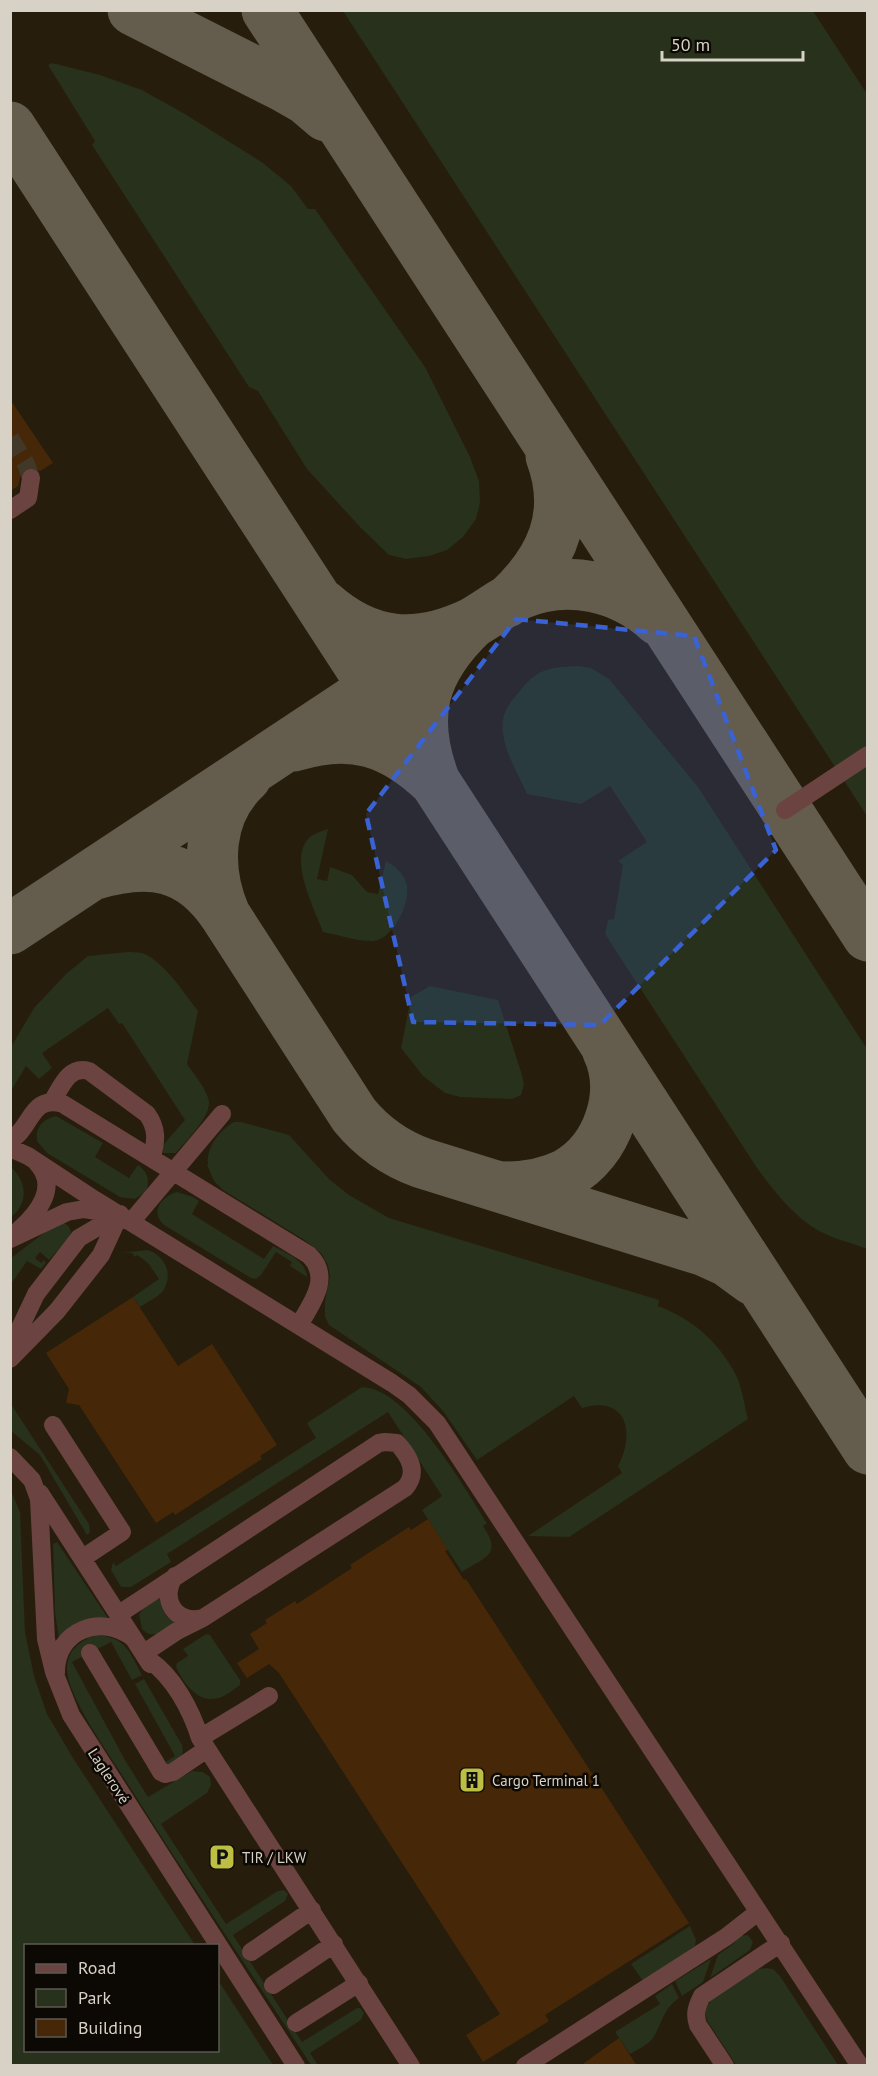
<svg xmlns="http://www.w3.org/2000/svg" width="878" height="2076" viewBox="0 0 878 2076" font-family="'PT Sans',sans-serif">
  <style>
    .green { fill: #27311b }
    .lines { fill: none; stroke-linecap: round; stroke-linejoin: round }
    .taxiway { stroke: #645c4d; stroke-width: 51 }
    .building { fill: #462808 }
    .minor-tunnel { stroke: #413828; stroke-width: 18; stroke-dasharray: 18 9; stroke-linecap: butt }
    .minor { stroke: #6b4441; stroke-width: 18 }
    .marked { fill: #3962d5; fill-opacity: 0.2; stroke: #3962d5; stroke-width: 4.5; stroke-dasharray: 12 8; stroke-linejoin: round }
    .labels { text-anchor: middle; dominant-baseline: central; stroke-width: 5; stroke-linejoin: round; paint-order: stroke }
    .street-label { font-size: 15px; fill: #d7d1c6; stroke: #0c0803 }
    .poi-label { font-size: 15px; fill: #d7d1c6; stroke: #0c0803; text-anchor: start }
  </style>
  <rect width="100%" height="100%" fill="#271d0c"/>
  <path class="green" d="M 343,11 L 813,11 L 867,94 L 867,816 Z
    M 52,63 L 100,75 L 142,90 L 185,114 L 263,163 L 291,186 L 308,209 L 315,209 L 425,367 L 470,457 L 479,481 L 480,503 L 476,519 L 463,537 L 447,550 L 429,556 L 406,559 L 389,555 L 360,527 L 307,469 L 258,391 L 249,387 L 92,145 L 95,141 L 48,65 Z
    M 579,666 L 591,668 L 609,679 L 698,787 L 867,1049 L 867,1249 C 852,1243 834,1239 819,1231 C 793,1216 774,1191 757,1168 L 605,934 L 608,920 L 614,919 L 623,865 L 618,861 L 647,842 L 610,786 L 581,804 L 527,794 C 517,771 497,741 504,715 C 507,706 513,699 519,692 C 537,668 551,667 579,666 Z
    M 328,829 L 317,879 L 327,881 L 330,867 L 352,875 L 367,892 L 378,894 L 386,861 C 394,865 402,872 405,880 C 414,898 394,939 374,941 C 358,942 339,935 323,932 C 314,908 287,857 310,837 C 315,833 322,831 328,829 Z
    M 128,952 C 132,952 138,952 142,953 C 163,960 185,994 198,1011 L 187,1064 C 194,1074 206,1088 209,1101 C 211,1117 186,1141 176,1153 L 163,1153 L 163,1145 L 185,1120 L 122,1023 L 119,1024 L 108,1008 L 42,1053 L 52,1068 L 39,1079 L 26,1066 L 11,1091 L 11,1047 L 34,1008 L 67,973 L 88,956 Z
    M 430,986 L 498,1000 L 522,1075 L 524,1085 L 521,1095 L 512,1099 L 460,1097 L 445,1093 L 423,1076 L 401,1048 L 411,997 Z
    M 56,1116 L 103,1143 L 95,1157 L 129,1178 L 138,1165 C 148,1172 150,1180 146,1192 L 135,1199 L 120,1197 L 47,1153 L 37,1141 C 35,1127 43,1119 56,1116 Z
    M 234,1122 L 241,1122 L 289,1135 L 329,1179 L 349,1195 L 389,1218 L 659,1300 L 658,1306 C 692,1319 717,1340 735,1373 C 742,1386 744,1404 748,1419 L 569,1537 L 528,1536 L 622,1473 L 618,1466 C 636,1432 626,1395 582,1408 L 574,1396 L 477,1460 L 443,1411 L 421,1387 L 329,1325 L 325,1317 L 325,1301 L 330,1276 L 328,1265 L 321,1253 L 306,1241 L 223,1190 L 214,1181 L 207,1165 L 208,1164 C 206,1147 220,1130 234,1122 Z
    M 11,1167 C 27,1182 29,1203 11,1217 Z
    M 177,1192 L 193,1197 L 199,1201 L 192,1214 L 264,1259 L 273,1246 C 286,1253 306,1260 307,1277 L 290,1266 L 292,1262 L 276,1252 L 261,1275 L 256,1279 L 251,1278 L 164,1225 C 149,1212 162,1196 177,1192 Z
    M 57,1223 C 64,1222 69,1224 71,1232 L 68,1239 L 49,1260 L 40,1252 L 35,1258 L 41,1263 L 44,1260 L 46,1263 L 41,1269 L 27,1261 L 11,1284 L 11,1258 Z
    M 147,1250 C 165,1255 174,1274 163,1291 C 157,1298 147,1302 140,1307 L 133,1297 L 159,1279 L 148,1263 L 137,1255 L 135,1257 L 132,1253 L 122,1253 Z
    M 362,1387 C 408,1388 464,1487 487,1523 L 483,1526 C 503,1555 485,1557 462,1572 L 422,1510 L 442,1496 L 388,1412 L 167,1554 L 171,1562 L 131,1587 L 121,1587 L 111,1570 L 113,1562 L 116,1566 L 316,1438 L 307,1423 Z
    M 11,1404 L 89,1524 L 90,1532 L 87,1535 L 40,1455 L 11,1431 Z
    M 11,1491 L 20,1512 L 25,1632 L 34,1676 L 47,1714 L 73,1758 L 195,1945 L 26,1946 L 26,2050 L 218,2050 L 218,1980 L 273,2065 L 11,2065 Z
    M 57,1542 L 108,1618 C 88,1616 72,1623 59,1639 L 55,1613 L 53,1544 Z
    M 159,1597 L 165,1611 L 176,1624 C 163,1631 153,1641 142,1629 L 139,1614 L 145,1606 Z
    M 206,1634 L 210,1635 L 240,1680 L 240,1685 C 233,1690 226,1696 219,1698 C 198,1704 184,1684 176,1667 L 177,1663 L 188,1656 L 183,1649 Z
    M 96,1635 C 126,1637 129,1651 142,1675 L 132,1680 L 111,1642 L 72,1662 L 125,1760 L 148,1797 L 192,1771 L 203,1772 L 210,1777 L 211,1785 L 207,1793 L 161,1824 L 226,1924 L 278,1891 L 284,1890 L 288,1894 L 285,1901 L 233,1935 L 302,2042 L 357,2008 L 360,2008 L 364,2013 L 361,2020 L 310,2053 L 318,2065 L 311,2065 C 249,1970 185,1875 124,1778 C 109,1754 68,1697 67,1670 C 66,1651 81,1640 96,1635 Z
    M 144,1679 L 182,1745 L 183,1751 L 180,1760 L 166,1765 L 164,1763 L 175,1756 L 135,1684 Z
    M 690,1926 L 696,1940 L 695,1946 L 643,1981 L 631,1964 Z
    M 748,1935 L 753,1942 L 750,1950 L 710,1978 L 718,1955 L 733,1944 L 739,1936 Z
    M 711,1959 L 703,1982 L 682,1996 L 675,1981 Z
    M 766,1968 L 773,1969 L 780,1976 L 838,2065 L 736,2065 L 708,2022 C 704,2013 705,2008 711,2001 L 758,1969 Z
    M 672,1984 L 679,1998 C 663,2009 663,2022 653,2038 C 648,2045 637,2050 630,2054 L 615,2032 L 660,2004 L 655,1996 Z"/>
  <g class="lines">
    <path class="taxiway" d="M 133,10 L 285,87 L 306,99 L 326,116
      M 267,10 L 868,936
      M 10,127 L 868,1449
      M 507,602 C 551,562 573,515 551,456
      M 294,746 C 351,728 392,741 435,782 C 410,716 422,671 472,623 C 417,649 369,646 322,604
      M 92,875 C 149,858 190,863 225,915 L 354,1115 C 373,1138 394,1153 422,1163 L 705,1251 L 727,1261 L 753,1280
      M 225,915 C 205,868 207,813 246,777
      M 10,929 L 472,623 C 488,614 503,602 520,594 C 567,574 621,586 658,620
      M 503,1187 C 525,1187 546,1184 566,1174 C 608,1151 628,1093 607,1049"/>
  </g>
  <path class="building" d="M 10,399 L 53,463 L 40,471 L 33,467 L 26,468 L 22,471 L 18,486 L 10,491 Z
    M 133,1297 L 178,1366 L 212,1344 L 277,1445 L 260,1456 L 262,1459 L 175,1515 L 173,1512 L 156,1523 L 79,1405 L 66,1403 L 69,1389 L 46,1353 Z
    M 428,1519 L 448,1550 L 445,1551 L 464,1580 L 466,1579 L 689,1923 L 545,2015 L 549,2021 L 483,2062 L 466,2035 L 500,2014 L 279,1673 L 269,1664 L 247,1678 L 237,1663 L 259,1649 L 250,1634 L 267,1623 L 265,1620 L 295,1601 L 297,1604 L 352,1568 L 350,1565 L 409,1527 L 411,1530 Z
    M 619,2038 L 637,2066 L 580,2066 Z"/>
  <g class="lines">
    <path class="minor-tunnel" d="M 10,438 L 26,464 L 31,478"/>
    <path class="minor" d="M 10,510 L 28,498 L 31,478
      M 785,810 L 868,755
      M 52,1102 C 61,1087 69,1065 89,1071 L 147,1114 C 158,1129 156,1141 152,1158
      M 10,1140 C 32,1129 30,1094 63,1104 L 309,1255 C 332,1277 312,1303 299,1325
      M 10,1148 L 28,1156 L 95,1200 L 392,1383 L 409,1395 L 437,1423 L 860,2066
      M 131,1222 L 222,1114
      M 19,1230 C 38,1213 60,1186 36,1162
      M 10,1239 L 67,1212 L 84,1209 L 109,1213
      M 10,1349 L 36,1294 L 79,1238 L 120,1214
      M 10,1359 L 57,1311 L 101,1255 L 120,1214
      M 53,1425 L 122,1532 L 83,1558
      M 10,1457 L 32,1480 L 39,1499 L 46,1639 L 54,1672 L 71,1715 L 296,2066
      M 40,1493 L 150,1664
      M 175,1576 C 159,1598 175,1625 203,1618
      M 119,1614 L 379,1443 L 385,1442 L 397,1443 C 409,1456 419,1472 405,1488 L 203,1618 L 177,1631 L 144,1653
      M 90,1653 L 161,1772 L 165,1774 L 173,1772 L 207,1749
      M 149,1660 C 174,1677 191,1710 200,1738 L 411,2066
      M 56,1673 C 55,1630 102,1613 133,1638
      M 200,1738 L 269,1696
      M 251,1952 L 312,1910
      M 273,1985 L 334,1944
      M 296,2023 L 359,1983
      M 525,2066 L 726,1937 L 758,1912
      M 725,2066 L 698,2025 C 694,2014 697,2006 702,1996 L 781,1943"/>
  </g>
  <path class="marked" d="M 516,619 L 694,636 L 776,850 L 600,1025 L 413,1022 L 366,814 Z"/>
  <defs>
    <g id="building-square" transform="scale(1.35)"><rect x="-9" y="-9" width="18" height="18" rx="4" fill="#bcbf44" stroke="#0c0803"/><path d="M-4-6H4V6H1V3H-1V6H-4ZM-2.5-4.3h1.7v1.8h-1.7ZM.8-4.3h1.7v1.8H.8ZM-2.5-1h1.7V.8h-1.7ZM.8-1h1.7V.8H.8Z" fill="#111"/></g>
    <g id="parking-square" transform="scale(1.35)"><rect x="-9" y="-9" width="18" height="18" rx="4" fill="#bcbf44" stroke="#0c0803"/><path d="M-3.5-5.5H1a3.5 3.5 0 0 1 0 7H-1V5.5H-3.5ZM-1-3.4V-.6H.8a1.4 1.4 0 0 0 0-2.8Z" fill="#111"/></g>
  </defs>
  <g fill-rule="evenodd">
    <use href="#building-square" x="472" y="1780"/>
    <use href="#parking-square" x="222" y="1857"/>
  </g>
  <g class="labels">
    <g class="street-label">
      <text transform="translate(109 1776) rotate(57)">Laglerové</text>
    </g>
    <g class="poi-label">
      <text x="492" y="1780">Cargo Terminal 1</text>
      <text x="242" y="1857">TIR / LKW</text>
    </g>
  </g>
  <rect width="878" height="2076" fill="none" stroke="#d7d1c6" stroke-width="24"/>
  <rect x="24" y="1944" width="195" height="108" fill="#0c0803" stroke="#5d5851" stroke-width="1.5"/>
  <rect x="36" y="1964" width="30" height="9" fill="#6b4441" stroke="#5d5851" stroke-width="1.5"/>
  <text x="78" y="1974" font-size="18" fill="#d7d1c6">Road</text>
  <rect x="36" y="1989" width="30" height="18" fill="#27311b" stroke="#5d5851" stroke-width="1.5"/>
  <text x="78" y="2004" font-size="18" fill="#d7d1c6">Park</text>
  <rect x="36" y="2019" width="30" height="18" fill="#462808" stroke="#5d5851" stroke-width="1.5"/>
  <text x="78" y="2034" font-size="18" fill="#d7d1c6">Building</text>
  <path d="M662 51v9h141v-9" fill="none" stroke="#d7d1c6" stroke-width="3"/>
  <text x="671" y="51" font-size="18" fill="#d7d1c6" stroke="#0c0803" stroke-width="4.5" paint-order="stroke">50 m</text>
</svg>
